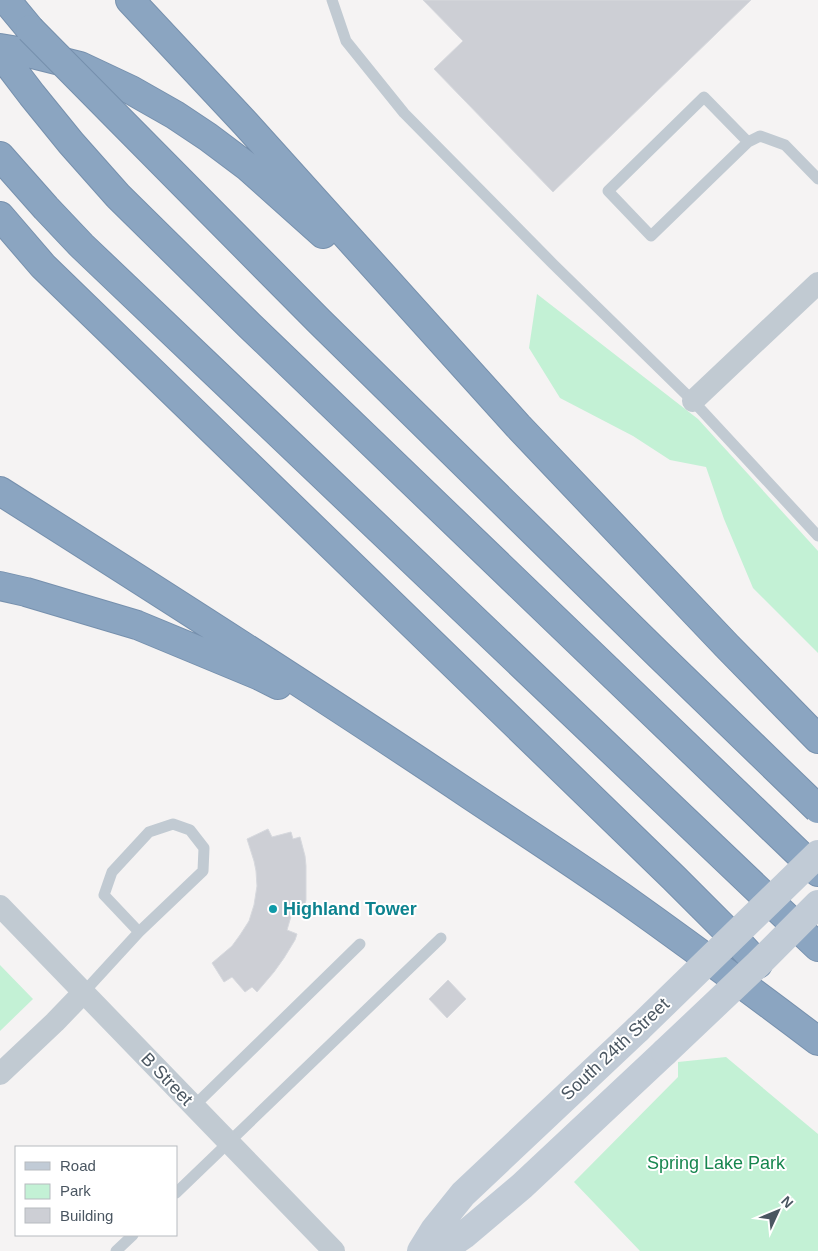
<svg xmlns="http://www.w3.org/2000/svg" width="818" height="1251" viewBox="0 0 818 1251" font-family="Arial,sans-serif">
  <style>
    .green { fill: #c3f1d5 }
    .building { fill: #cdcfd5; stroke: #d7d9de }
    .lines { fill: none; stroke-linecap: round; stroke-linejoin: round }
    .highway-casing { stroke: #7690ad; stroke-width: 30 }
    .lane { stroke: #c1cad2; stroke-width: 11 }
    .street { stroke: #c1cad2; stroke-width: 22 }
    .secondary { stroke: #c1cbd6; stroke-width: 28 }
    .highway { stroke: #8ba5c1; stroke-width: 28 }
    .highway-bridge-casing { stroke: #7690ad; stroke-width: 30; stroke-linecap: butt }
    .secondary-bridge { stroke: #c1cbd6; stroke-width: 28 }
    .highway-bridge { stroke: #8ba5c1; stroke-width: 28 }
    .culture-dot { fill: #0f9aa8; stroke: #fff; stroke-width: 2 }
    .labels { text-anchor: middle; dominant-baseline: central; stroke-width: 4; stroke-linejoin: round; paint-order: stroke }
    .culture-label { font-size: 18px; font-weight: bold; fill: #0d838f; stroke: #fff; text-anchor: start }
    .street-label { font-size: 18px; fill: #4a5661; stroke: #fff }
    .park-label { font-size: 18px; fill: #17864f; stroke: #fff }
  </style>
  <rect width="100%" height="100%" fill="#f5f3f3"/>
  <path class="green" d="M 537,294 L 698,419 L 818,551 L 818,653 L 753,588 L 724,519 L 706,467 L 670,460 L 633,436 L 560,398 L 529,348 Z
    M 0,965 L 33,999 L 0,1031 Z
    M 726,1057 L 818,1134 L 818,1251 L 640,1251 L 574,1182 L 678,1077 L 678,1062 Z"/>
  <path class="building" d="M 423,0 L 751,0 L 553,192 L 434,69 L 463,41 Z
    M 268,829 L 272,837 L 291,832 L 293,839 L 300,837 L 305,856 L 306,866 L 306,900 L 304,908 L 294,906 L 287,930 L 297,934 L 295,940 L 284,958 L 274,972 L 257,992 L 252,987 L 245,992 L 232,977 L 224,982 L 212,963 L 232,946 L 240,935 L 249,921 L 254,905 L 257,886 L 256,871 L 254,861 L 247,839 Z
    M 448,980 L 466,999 L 447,1018 L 429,999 Z"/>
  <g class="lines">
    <g class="highway-casing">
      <path id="highway" d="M 6,0 L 30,29
        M 130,0 L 245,123 L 518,426 L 727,646 L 818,739
        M 0,48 L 24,52 L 80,66 L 131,90 L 175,115 L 208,137 L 248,167 L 323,234
        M 0,53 L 32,95 L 71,143 L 118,196 L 249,325 L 818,872
        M 0,156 L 46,208 L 82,246 L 818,947
        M 0,216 L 43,266 L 674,878 L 733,937 L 758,964
        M 0,491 C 158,591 315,691 470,795 C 521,829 572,862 622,897 C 688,944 753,992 818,1041
        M 0,586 L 26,592 L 137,625 L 260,676 L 278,685"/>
    </g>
    <path class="lane" d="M 332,0 L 346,41 L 404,113 L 553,264 L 693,401 L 818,536
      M 748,142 L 704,97 L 608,191 L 651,236 L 748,142 L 760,136 L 785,145 L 818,179
      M 83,993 L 139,932 L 203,871 L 204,848 L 190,830 L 173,824 L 149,832 L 112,872 L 104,895 L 139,932
      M 194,1106 L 360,944
      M 176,1193 L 441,938
      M 116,1251 L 133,1235"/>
    <path class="street" d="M 693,401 L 818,283
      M 0,906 L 334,1251
      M 0,1074 L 55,1022 L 83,993"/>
    <path class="secondary" d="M 421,1251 L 434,1230 L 463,1194 L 638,1029
      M 441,1251 L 464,1235 L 522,1186 L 665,1052"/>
    <use href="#highway" class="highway"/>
    <g class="highway-bridge-casing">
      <path id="highway-bridge" d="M 30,29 L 319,321 L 658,654 L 818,809"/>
    </g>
    <path class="secondary-bridge" d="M 638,1029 L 818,854
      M 665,1052 L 758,964 L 818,904"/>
    <use href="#highway-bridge" class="highway-bridge"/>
  </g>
  <circle class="culture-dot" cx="273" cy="909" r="5"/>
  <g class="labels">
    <g class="culture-label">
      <text x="283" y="909">Highland Tower</text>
    </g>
    <g class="street-label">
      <text transform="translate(615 1049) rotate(-43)">South 24th Street</text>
      <text transform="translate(167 1079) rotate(46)">B Street</text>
    </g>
    <g class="park-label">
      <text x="716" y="1163">Spring Lake Park</text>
    </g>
  </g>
  <rect x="15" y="1146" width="162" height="90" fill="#ffffff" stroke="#b7bbc0"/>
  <rect x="25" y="1162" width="25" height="8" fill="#c1cbd6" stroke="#b7bbc0"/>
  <text x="60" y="1171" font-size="15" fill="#4a5661">Road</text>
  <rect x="25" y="1184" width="25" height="15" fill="#c3f1d5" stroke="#b7bbc0"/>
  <text x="60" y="1196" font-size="15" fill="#4a5661">Park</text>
  <rect x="25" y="1208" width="25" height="15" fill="#cdcfd5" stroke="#b7bbc0"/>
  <text x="60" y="1221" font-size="15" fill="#4a5661">Building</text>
  <g transform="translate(778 1211) rotate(46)" stroke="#ffffff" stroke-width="4" paint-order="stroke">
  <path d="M0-4L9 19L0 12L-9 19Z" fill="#4a5661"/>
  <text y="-8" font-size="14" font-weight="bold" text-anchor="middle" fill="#4a5661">N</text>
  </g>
</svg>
